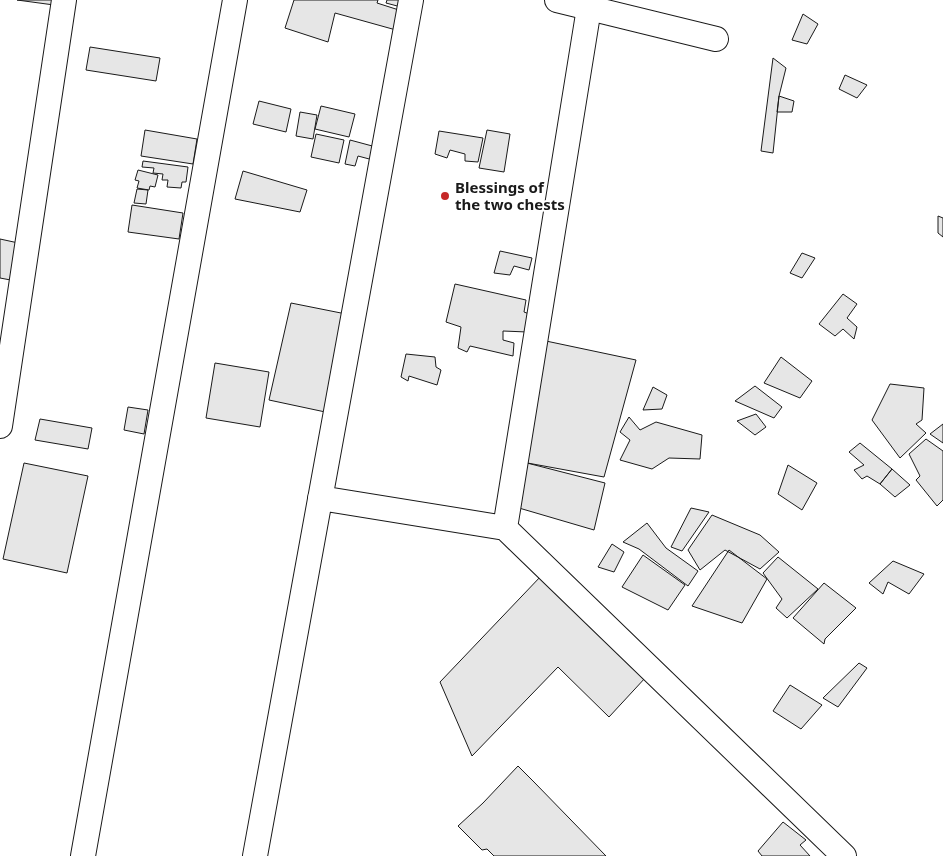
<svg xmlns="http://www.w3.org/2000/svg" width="943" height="856" viewBox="0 0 943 856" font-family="'Noto Sans',sans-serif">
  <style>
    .building { fill: #e6e6e6; stroke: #1a1a1a }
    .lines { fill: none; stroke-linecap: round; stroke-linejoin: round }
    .street-casing { stroke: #1a1a1a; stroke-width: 26 }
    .street { stroke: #fff; stroke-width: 24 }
    .poi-dot { fill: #c62828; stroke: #fff; stroke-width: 2 }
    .labels { text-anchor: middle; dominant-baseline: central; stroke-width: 4; stroke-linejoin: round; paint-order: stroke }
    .poi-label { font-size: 15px; font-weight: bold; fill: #1a1a1a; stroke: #fff; text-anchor: start }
  </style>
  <rect width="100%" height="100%" fill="#fff"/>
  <path class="building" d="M 17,0 L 55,0 L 54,5 Z
    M 294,0 L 378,0 L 377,3 L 402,11 L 396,30 L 335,13 L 328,42 L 285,28 Z
    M 387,0 L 403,0 L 401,7 L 386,3 Z
    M 803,14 L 818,24 L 807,44 L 792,40 Z
    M 90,47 L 160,58 L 156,81 L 86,70 Z
    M 773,58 L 786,68 L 779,96 L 773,153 L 761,151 Z
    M 845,75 L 867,85 L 857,98 L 839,89 Z
    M 779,96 L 794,101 L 792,112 L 777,112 Z
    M 259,101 L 291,109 L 286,132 L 253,124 Z
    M 321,106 L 355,114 L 349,137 L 315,129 Z
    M 300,112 L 317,115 L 313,139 L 296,136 Z
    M 145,130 L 197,139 L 193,164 L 141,156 Z
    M 487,130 L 510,134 L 504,172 L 479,168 Z
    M 439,131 L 483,138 L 478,162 L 465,161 L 465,154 L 450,150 L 447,158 L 435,154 Z
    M 316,134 L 344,140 L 339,163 L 311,157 Z
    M 350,140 L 376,147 L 373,160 L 358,156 L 355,166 L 345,164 Z
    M 143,161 L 188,167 L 186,182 L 182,182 L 181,188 L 167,187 L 168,180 L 162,180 L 163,174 L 153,173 L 154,168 L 142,167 Z
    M 138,170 L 158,175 L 155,187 L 150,186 L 149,190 L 137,188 L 139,181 L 135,180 Z
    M 243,171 L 307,190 L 300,212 L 235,199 Z
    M 137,189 L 148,190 L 146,204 L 134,203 Z
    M 132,205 L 183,213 L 179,239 L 128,232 Z
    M 938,216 L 943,218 L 943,237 L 938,233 Z
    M 0,239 L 23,244 L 16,281 L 0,278 Z
    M 500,251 L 532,258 L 529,270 L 514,266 L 510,275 L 494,273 Z
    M 802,253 L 815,258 L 802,278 L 790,273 Z
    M 455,284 L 526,300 L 524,312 L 532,315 L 527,332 L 503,331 L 503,340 L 514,343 L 513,356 L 470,346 L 467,352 L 458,348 L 461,327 L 446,322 Z
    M 843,294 L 857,304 L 847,318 L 857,327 L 854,339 L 843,329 L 835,336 L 819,324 Z
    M 291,303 L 351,315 L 330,413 L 269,400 Z
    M 546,341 L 636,360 L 604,477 L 522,462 Z
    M 406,354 L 435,357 L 436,367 L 441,370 L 437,385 L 409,376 L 408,381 L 401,377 Z
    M 781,357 L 812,381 L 800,398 L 764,383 Z
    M 215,363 L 269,372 L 260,427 L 206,418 Z
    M 890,384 L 924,388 L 922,420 L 916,424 L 926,433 L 900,458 L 872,420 Z
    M 755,386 L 782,407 L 774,418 L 735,401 Z
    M 653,387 L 667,395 L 662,409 L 643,410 Z
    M 128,407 L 148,410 L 144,434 L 124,430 Z
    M 756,414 L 766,427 L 755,435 L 737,421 Z
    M 629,417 L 640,430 L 656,422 L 702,435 L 700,459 L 669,458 L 652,469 L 620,460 L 630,440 L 620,432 Z
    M 40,419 L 92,428 L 88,449 L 35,440 Z
    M 943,424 L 943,443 L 930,434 Z
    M 926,439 L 943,451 L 943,500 L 937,506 L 916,480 L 920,476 L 909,454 Z
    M 860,443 L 892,469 L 880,484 L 867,476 L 862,479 L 854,470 L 864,465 L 849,452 Z
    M 24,463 L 88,476 L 67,573 L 3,559 Z
    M 527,463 L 605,483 L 594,530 L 519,508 Z
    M 788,465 L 817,483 L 802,510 L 778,494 Z
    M 892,469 L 910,485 L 895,497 L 880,484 Z
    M 691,508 L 709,512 L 682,551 L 671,547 Z
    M 712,515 L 760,535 L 779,552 L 760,569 L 725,550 L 700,570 L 688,550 Z
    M 647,523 L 666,548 L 698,571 L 688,586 L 639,549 L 623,542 Z
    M 612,544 L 624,552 L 614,572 L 598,567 Z
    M 729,550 L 767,579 L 742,623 L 692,606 Z
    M 643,555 L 685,585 L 668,610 L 622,587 Z
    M 778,557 L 818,589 L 787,618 L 776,608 L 782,599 L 763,573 Z
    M 893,561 L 924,574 L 909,594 L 888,582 L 883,594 L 869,583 Z
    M 542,575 L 646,677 L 609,717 L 558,667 L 472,756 L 440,682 Z
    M 824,583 L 856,608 L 825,639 L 824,644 L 793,618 Z
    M 859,663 L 867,668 L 838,707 L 823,698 Z
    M 790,685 L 822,705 L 801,729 L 773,711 Z
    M 518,766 L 534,782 L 606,856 L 494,856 L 487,849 L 482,850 L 458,826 L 483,803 Z
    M 783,822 L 806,840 L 800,845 L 810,856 L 762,856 L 758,851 Z"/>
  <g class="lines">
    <g class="street-casing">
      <path id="street" d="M 557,0 L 716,39
        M 0,426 L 64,0
        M 320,498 L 505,528 L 844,856
        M 505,528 L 589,8
        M 83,856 L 235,0
        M 255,856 L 411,0"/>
    </g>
    <use href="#street" class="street"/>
  </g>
  <circle class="poi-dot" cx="445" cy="196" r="5"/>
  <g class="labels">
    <g class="poi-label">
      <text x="455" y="187">Blessings of<tspan x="455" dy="17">the two chests</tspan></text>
    </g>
  </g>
</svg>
